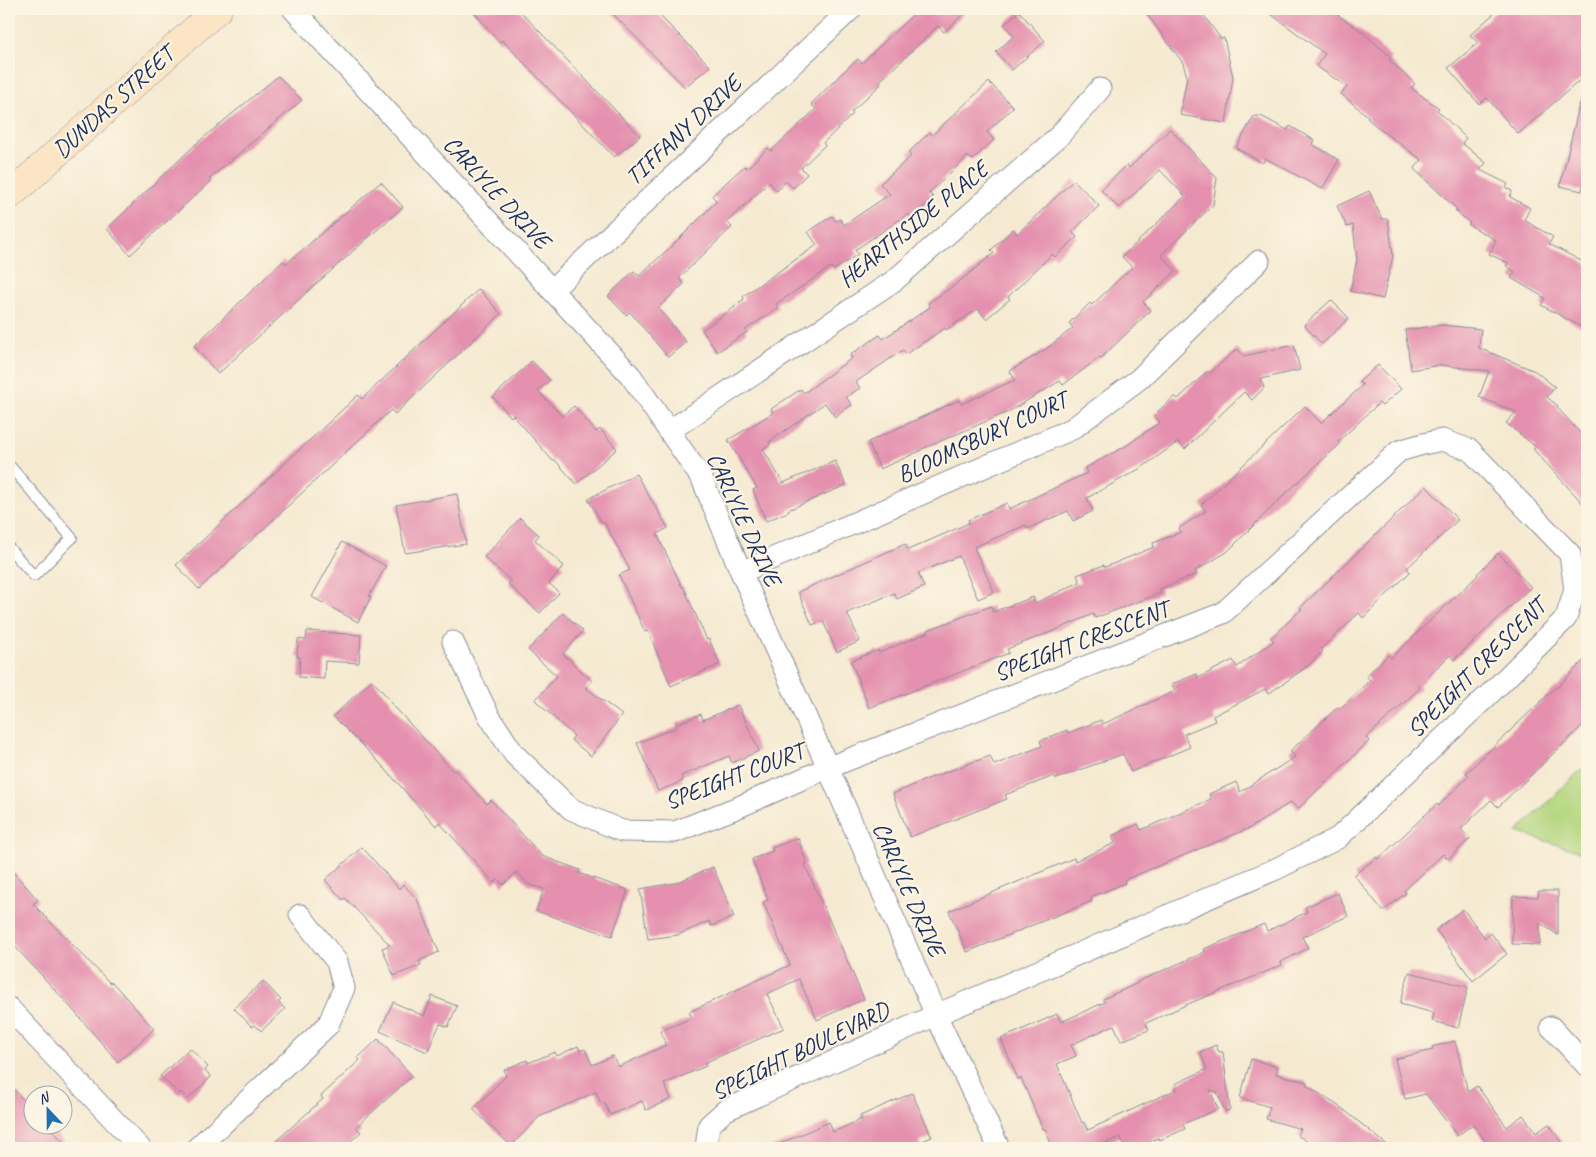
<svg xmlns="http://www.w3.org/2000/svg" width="1596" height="1157" viewBox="0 0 1596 1157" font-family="Caveat,sans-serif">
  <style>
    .green { fill: #b3d67f; stroke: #67826e }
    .building { fill: #e490ae }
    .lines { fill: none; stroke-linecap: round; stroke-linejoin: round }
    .lane-casing { stroke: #888c98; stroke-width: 12 }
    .street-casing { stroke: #888c98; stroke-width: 23 }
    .secondary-casing { stroke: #888c98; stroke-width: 29 }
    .lane { stroke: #fff; stroke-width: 10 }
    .street { stroke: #fff; stroke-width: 21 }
    .secondary { stroke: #fce5c4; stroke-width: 28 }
    .labels { text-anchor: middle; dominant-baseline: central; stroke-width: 4.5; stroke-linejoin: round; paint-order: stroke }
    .street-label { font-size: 24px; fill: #1b2f5e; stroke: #fcf5e5 }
  </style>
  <rect width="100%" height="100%" fill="#fcf5e5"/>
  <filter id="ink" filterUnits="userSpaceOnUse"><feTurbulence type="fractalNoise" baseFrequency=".02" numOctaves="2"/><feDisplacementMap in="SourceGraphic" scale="10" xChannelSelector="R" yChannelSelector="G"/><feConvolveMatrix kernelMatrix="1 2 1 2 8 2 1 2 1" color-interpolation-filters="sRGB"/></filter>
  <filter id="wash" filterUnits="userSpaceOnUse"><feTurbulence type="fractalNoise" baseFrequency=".0096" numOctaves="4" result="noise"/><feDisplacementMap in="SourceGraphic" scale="20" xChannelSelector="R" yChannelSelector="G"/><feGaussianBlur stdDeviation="1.12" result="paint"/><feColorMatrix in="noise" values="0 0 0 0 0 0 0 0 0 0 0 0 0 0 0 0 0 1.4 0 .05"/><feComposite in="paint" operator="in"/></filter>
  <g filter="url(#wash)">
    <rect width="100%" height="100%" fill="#f5ead1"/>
    <path class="green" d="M 1587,764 L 1587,854 L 1517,832 Z"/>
    <g id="blocks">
      <path class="building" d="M 471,9 L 518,9 L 640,136 L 614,157 L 502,40 L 500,42 Z
        M 608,9 L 653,9 L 710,66 L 685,87 Z
        M 919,9 L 969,9 L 944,32 L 938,26 L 879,82 L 881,84 L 851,112 L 853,114 L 823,143 L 825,145 L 801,168 L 807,174 L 793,188 L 786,181 L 777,191 L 769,182 L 727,222 L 732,227 L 679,278 L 684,284 L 658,308 L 686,342 L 668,357 L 630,312 L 626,315 L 608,296 L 634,271 L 639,276 L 679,239 L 717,201 L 712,196 L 744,166 L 747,168 L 768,148 L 771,151 L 816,109 L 811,104 L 841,74 L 858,59 L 862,63 Z
        M 1143,9 L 1199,9 L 1221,39 L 1224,38 L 1233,77 L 1226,123 L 1180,115 L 1187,77 L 1183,63 Z
        M 1264,9 L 1329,9 L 1360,30 L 1391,57 L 1389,60 L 1415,84 L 1411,88 L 1439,108 L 1437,110 L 1466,138 L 1462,143 L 1486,163 L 1480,170 L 1508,184 L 1506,188 L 1512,191 L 1510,197 L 1530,208 L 1524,220 L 1553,237 L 1549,244 L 1587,264 L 1587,330 L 1541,305 L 1545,298 L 1511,278 L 1515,272 L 1506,266 L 1508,263 L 1489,254 L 1496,240 L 1469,225 L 1470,223 L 1455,210 L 1458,210 L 1414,169 L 1422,160 L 1381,130 L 1367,118 L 1369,117 L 1341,94 L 1347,87 L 1316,66 L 1325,54 Z
        M 1499,9 L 1587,9 L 1587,74 L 1518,134 L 1487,98 L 1479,104 L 1448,68 L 1478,43 L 1470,35 Z
        M 1019,11 L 1045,41 L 1012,70 L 996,52 L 1014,36 L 1004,24 Z
        M 278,76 L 302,100 L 209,179 L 211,181 L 130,255 L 107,229 L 197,143 Z
        M 989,82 L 1013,107 L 987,132 L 994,140 L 972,160 L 968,156 L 929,193 L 933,197 L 912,218 L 908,214 L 855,250 L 858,254 L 834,270 L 831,267 L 776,304 L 778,308 L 745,330 L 747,332 L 717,352 L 702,330 L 735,307 L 734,306 L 744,299 L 743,296 L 817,245 L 808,232 L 832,216 L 836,221 L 840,219 L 844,225 L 890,194 L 880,184 L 911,156 L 908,153 L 930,132 L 932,135 Z
        M 1580,102 L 1587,102 L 1587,167 L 1582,191 L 1560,186 Z
        M 1254,116 L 1261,116 L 1287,130 L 1290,126 L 1314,140 L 1312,144 L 1339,160 L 1322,189 L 1265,158 L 1263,163 L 1236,148 Z
        M 1170,129 L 1217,178 L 1213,205 L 1161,255 L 1176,271 L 1143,302 L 1151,310 L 1101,358 L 1100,357 L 1063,385 L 1060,381 L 1008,412 L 920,450 L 920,451 L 880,469 L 868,442 L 959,400 L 961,404 L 1015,380 L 1010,371 L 1046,349 L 1073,328 L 1069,323 L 1090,303 L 1092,305 L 1132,267 L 1122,257 L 1185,196 L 1160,170 L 1119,208 L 1101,190 L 1127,165 L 1129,168 Z
        M 1074,180 L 1099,206 L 1072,232 L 1077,237 L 1055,257 L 1052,254 L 1008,297 L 1010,299 L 986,319 L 978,309 L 946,330 L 945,328 L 906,354 L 903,350 L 856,382 L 860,388 L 846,397 L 852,405 L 835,417 L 825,403 L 769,442 L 770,445 L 763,449 L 783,483 L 835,461 L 846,485 L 788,510 L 788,512 L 766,521 L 753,490 L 757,488 L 728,440 L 773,413 L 771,409 L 801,389 L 804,393 L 852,358 L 850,355 L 880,335 L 883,339 L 930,307 L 928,303 L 955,285 L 994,253 L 991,250 L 1013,229 L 1017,234 Z
        M 381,182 L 403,207 L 307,292 L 218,374 L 194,346 L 283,261 L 286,264 Z
        M 1369,191 L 1382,219 L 1388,219 L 1393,256 L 1383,299 L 1350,291 L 1357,260 L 1353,225 L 1347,227 L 1337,206 Z
        M 479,289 L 501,314 L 395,414 L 391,410 L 199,589 L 176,565 L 358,395 L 362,399 Z
        M 1331,300 L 1349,318 L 1322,344 L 1304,325 Z
        M 1442,325 L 1481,329 L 1479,348 L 1535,371 L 1555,387 L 1547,397 L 1558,406 L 1557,407 L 1587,441 L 1587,508 L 1533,449 L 1536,447 L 1506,423 L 1516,412 L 1479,397 L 1489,371 L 1440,365 L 1411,370 L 1405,330 Z
        M 1294,345 L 1300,370 L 1261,379 L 1264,388 L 1252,400 L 1244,392 L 1185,449 L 1178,442 L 1141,468 L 1087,498 L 1093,511 L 1073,521 L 1068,511 L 1027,529 L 1026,525 L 974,547 L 994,592 L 978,599 L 959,556 L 918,573 L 924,587 L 897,599 L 894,593 L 847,613 L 860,641 L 837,652 L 823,621 L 812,625 L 798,592 L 905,544 L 908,550 L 969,523 L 968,520 L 1007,503 L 1009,509 L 1087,473 L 1085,468 L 1126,446 L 1160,422 L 1154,415 L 1175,396 L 1178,399 L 1208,371 L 1210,373 L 1237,349 L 1244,356 Z
        M 532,361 L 550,380 L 538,391 L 562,416 L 574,406 L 596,432 L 600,429 L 617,449 L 576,484 L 555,460 L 553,461 L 513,415 L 511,417 L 493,397 Z
        M 1378,365 L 1401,389 L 1382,406 L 1379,403 L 1338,442 L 1340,444 L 1283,496 L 1227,552 L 1195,571 L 1197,574 L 1160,589 L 1161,593 L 1095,618 L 1093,614 L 1056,630 L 1007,649 L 1009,653 L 869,708 L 851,661 L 878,650 L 879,653 L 929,632 L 928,630 L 991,606 L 993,612 L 1033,597 L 1035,603 L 1080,582 L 1077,575 L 1104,565 L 1105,567 L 1154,547 L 1153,543 L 1181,532 L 1179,528 L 1206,511 L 1201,505 L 1305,406 L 1321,423 L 1363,385 L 1359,382 Z
        M 636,474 L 668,528 L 657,534 L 682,587 L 683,586 L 707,640 L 709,639 L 720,664 L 671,686 L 648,631 L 645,632 L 619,575 L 630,570 L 604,522 L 602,523 L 588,499 Z
        M 1426,486 L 1458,520 L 1407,568 L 1410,572 L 1363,618 L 1359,613 L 1321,649 L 1323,651 L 1308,666 L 1268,694 L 1265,689 L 1213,716 L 1215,721 L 1184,734 L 1190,747 L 1131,772 L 1123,754 L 1056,779 L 1054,776 L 1005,795 L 1007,799 L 910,837 L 893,794 L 927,779 L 990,756 L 994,765 L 1042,746 L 1040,741 L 1067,730 L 1068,733 L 1101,720 L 1103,724 L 1175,691 L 1172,684 L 1197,674 L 1198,678 L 1233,660 L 1237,667 L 1274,641 L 1271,638 L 1302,609 L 1300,608 Z
        M 457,494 L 466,544 L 405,553 L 396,505 Z
        M 520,518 L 539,535 L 535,540 L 564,566 L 549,583 L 559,593 L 540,613 L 508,584 L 511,581 L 484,557 Z
        M 342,542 L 386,566 L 369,596 L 371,597 L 358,622 L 312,597 Z
        M 1498,553 L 1531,587 L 1454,660 L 1450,655 L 1418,686 L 1420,688 L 1366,738 L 1369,741 L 1298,809 L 1291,802 L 1250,828 L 1124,880 L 1125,883 L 1091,897 L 1092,901 L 967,952 L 949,911 L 1074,858 L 1075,861 L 1115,843 L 1112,836 L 1138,824 L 1141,830 L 1211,799 L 1209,794 L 1236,782 L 1240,792 L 1295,757 L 1290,751 L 1338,707 L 1340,709 L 1370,680 L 1366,676 L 1388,655 L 1391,658 L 1478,575 L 1477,574 Z
        M 563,613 L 583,631 L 563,654 L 592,681 L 586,688 L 622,715 L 591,756 L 571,740 L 574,736 L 535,700 L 557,676 L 528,650 Z
        M 307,631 L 361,635 L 359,663 L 325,661 L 324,679 L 299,677 L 300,657 L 297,657 L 298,639 L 306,640 Z
        M 1587,657 L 1587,721 L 1498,807 L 1491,800 L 1461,829 L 1470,839 L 1448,859 L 1443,854 L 1404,891 L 1406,893 L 1383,911 L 1354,875 L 1377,857 L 1378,859 L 1437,804 L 1438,806 L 1469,776 L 1466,773 L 1556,687 L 1557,688 Z
        M 372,680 L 391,701 L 390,702 L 453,771 L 455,770 L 487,804 L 491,800 L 542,856 L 580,870 L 578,873 L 628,890 L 612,936 L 536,911 L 544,889 L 528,884 L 517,872 L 503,885 L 498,879 L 494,883 L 439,822 L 436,826 L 378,761 L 333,716 Z
        M 738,705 L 759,751 L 732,763 L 729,756 L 681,776 L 683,781 L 658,791 L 637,743 L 677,727 L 676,724 L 701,714 L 703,720 Z
        M 798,838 L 807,864 L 805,865 L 864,999 L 817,1020 L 799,979 L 767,994 L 784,1028 L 704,1063 L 706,1066 L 664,1084 L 671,1099 L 646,1110 L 642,1101 L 610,1115 L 604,1102 L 601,1103 L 596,1092 L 539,1117 L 511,1146 L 473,1109 L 506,1076 L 504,1070 L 527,1060 L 528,1063 L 555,1052 L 557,1056 L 578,1046 L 580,1051 L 585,1049 L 592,1065 L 613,1056 L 618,1067 L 666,1045 L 660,1031 L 692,1018 L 689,1012 L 790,965 L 763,902 L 768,900 L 752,859 L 773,851 L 772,848 Z
        M 362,847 L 399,889 L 403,884 L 417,899 L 439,952 L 419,961 L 421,965 L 394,976 L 382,948 L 390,945 L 345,898 L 343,900 L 325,880 Z
        M 9,867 L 38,900 L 33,904 L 110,983 L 112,982 L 154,1029 L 118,1062 L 67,1003 L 9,940 Z
        M 713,867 L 734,917 L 711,926 L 709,921 L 678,935 L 648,939 L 640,889 L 675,883 Z
        M 1539,891 L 1558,891 L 1558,935 L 1540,923 L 1540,945 L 1512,944 L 1513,896 L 1538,897 Z
        M 1338,893 L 1348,916 L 1302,937 L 1308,948 L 1281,962 L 1282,965 L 1188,1004 L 1146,1023 L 1149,1030 L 1121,1041 L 1114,1025 L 1071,1045 L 1076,1056 L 1057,1064 L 1082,1123 L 1084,1122 L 1088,1130 L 1177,1089 L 1175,1084 L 1207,1069 L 1200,1052 L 1216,1045 L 1219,1052 L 1223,1052 L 1230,1110 L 1225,1111 L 1217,1092 L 1210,1090 L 1218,1109 L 1183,1124 L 1185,1129 L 1160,1140 L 1158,1138 L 1135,1148 L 1126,1148 L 1120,1137 L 1095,1148 L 1048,1148 L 1052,1146 L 1045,1129 L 1043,1129 L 1021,1078 L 1018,1079 L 1001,1039 L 1057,1014 L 1061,1022 L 1105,1002 L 1103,999 L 1138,983 L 1137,982 L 1205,952 L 1204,949 L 1264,924 L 1267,931 L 1307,912 L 1305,907 Z
        M 1463,909 L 1485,938 L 1491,933 L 1507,954 L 1473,981 L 1436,930 Z
        M 1409,972 L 1468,987 L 1458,1028 L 1432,1021 L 1434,1013 L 1400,1004 Z
        M 263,981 L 281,1000 L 278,1002 L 285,1009 L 261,1031 L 255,1025 L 252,1027 L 234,1008 Z
        M 432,996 L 457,1006 L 448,1027 L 440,1024 L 427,1052 L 380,1031 L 393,1002 L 424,1016 Z
        M 378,1039 L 412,1076 L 356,1127 L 361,1132 L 343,1148 L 268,1148 L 323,1099 L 321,1096 L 360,1060 L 358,1058 Z
        M 1455,1041 L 1468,1092 L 1477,1086 L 1507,1127 L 1523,1115 L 1536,1133 L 1549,1124 L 1566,1148 L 1490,1148 L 1473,1124 L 1457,1136 L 1426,1094 L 1405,1099 L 1395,1059 L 1433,1050 L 1432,1047 Z
        M 190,1048 L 208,1067 L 205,1070 L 211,1077 L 188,1099 L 181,1092 L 179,1094 L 160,1076 Z
        M 1251,1059 L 1278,1067 L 1276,1074 L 1307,1082 L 1306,1085 L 1343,1109 L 1391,1148 L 1317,1148 L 1297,1135 L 1301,1129 L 1266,1119 L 1270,1107 L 1240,1098 Z
        M 9,1084 L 32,1109 L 32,1124 L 47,1124 L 69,1148 L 9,1148 Z
        M 912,1093 L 932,1137 L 920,1142 L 922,1148 L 770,1148 L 829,1122 L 833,1132 L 862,1119 L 860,1116 Z"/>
    </g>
  </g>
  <g filter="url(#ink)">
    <use href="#blocks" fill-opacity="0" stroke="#888c98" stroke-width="1"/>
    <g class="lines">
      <g class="lane-casing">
        <path id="lane" d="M 9,465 L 72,538 L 34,576 L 9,548"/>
      </g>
      <g class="street-casing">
        <path id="street" d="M 293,9 L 631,376 L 702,479 L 741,572 L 801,706 L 936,1015 L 999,1148
          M 552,290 L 851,9
          M 669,431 L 895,280 L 1059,136 L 1100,89
          M 741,572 L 1072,429 L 1139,379 L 1259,261
          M 453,642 L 489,716 L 514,754 L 571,809 L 622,831 L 675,832 L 741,806 L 827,768 L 1223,613 L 1399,451 L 1423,444 L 1442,440 L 1470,450 L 1570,554 L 1575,590 L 1566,618 L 1499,685 L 1338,838 L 1276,869 L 936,1015 L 726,1110 L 709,1125 L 706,1148
          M 9,1008 L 140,1148
          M 1551,1027 L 1587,1066
          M 197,1148 L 328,1025 L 344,988 L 337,962 L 300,915"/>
      </g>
      <g class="secondary-casing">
        <path id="secondary" d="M 9,196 L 218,9"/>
      </g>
      <use href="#lane" class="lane"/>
      <use href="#street" class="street"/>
      <use href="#secondary" class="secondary"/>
    </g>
  </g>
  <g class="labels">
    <g class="street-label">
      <text transform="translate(113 102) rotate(-42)">DUNDAS STREET</text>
      <text transform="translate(683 130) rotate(-43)">TIFFANY DRIVE</text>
      <text transform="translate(497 192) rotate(47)">CARLYLE DRIVE</text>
      <text transform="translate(913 224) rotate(-39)">HEARTHSIDE PLACE</text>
      <text transform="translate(982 437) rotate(-25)">BLOOMSBURY COURT</text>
      <text transform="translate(744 519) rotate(65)">CARLYLE DRIVE</text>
      <text transform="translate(1081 641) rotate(-21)">SPEIGHT CRESCENT</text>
      <text transform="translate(1476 668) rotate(-45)">SPEIGHT CRESCENT</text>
      <text transform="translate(734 776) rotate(-21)">SPEIGHT COURT</text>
      <text transform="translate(909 889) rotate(66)">CARLYLE DRIVE</text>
      <text transform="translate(800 1051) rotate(-26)">SPEIGHT BOULEVARD</text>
    </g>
  </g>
  <rect width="1596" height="1157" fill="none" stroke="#fcf5e5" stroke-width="30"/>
  <g transform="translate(48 1110) rotate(338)"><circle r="24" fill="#fcf5e5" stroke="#a2a6af"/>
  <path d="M0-4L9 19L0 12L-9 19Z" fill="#1f6fb2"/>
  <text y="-8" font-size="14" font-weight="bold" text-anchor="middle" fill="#1b2f5e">N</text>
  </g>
</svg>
